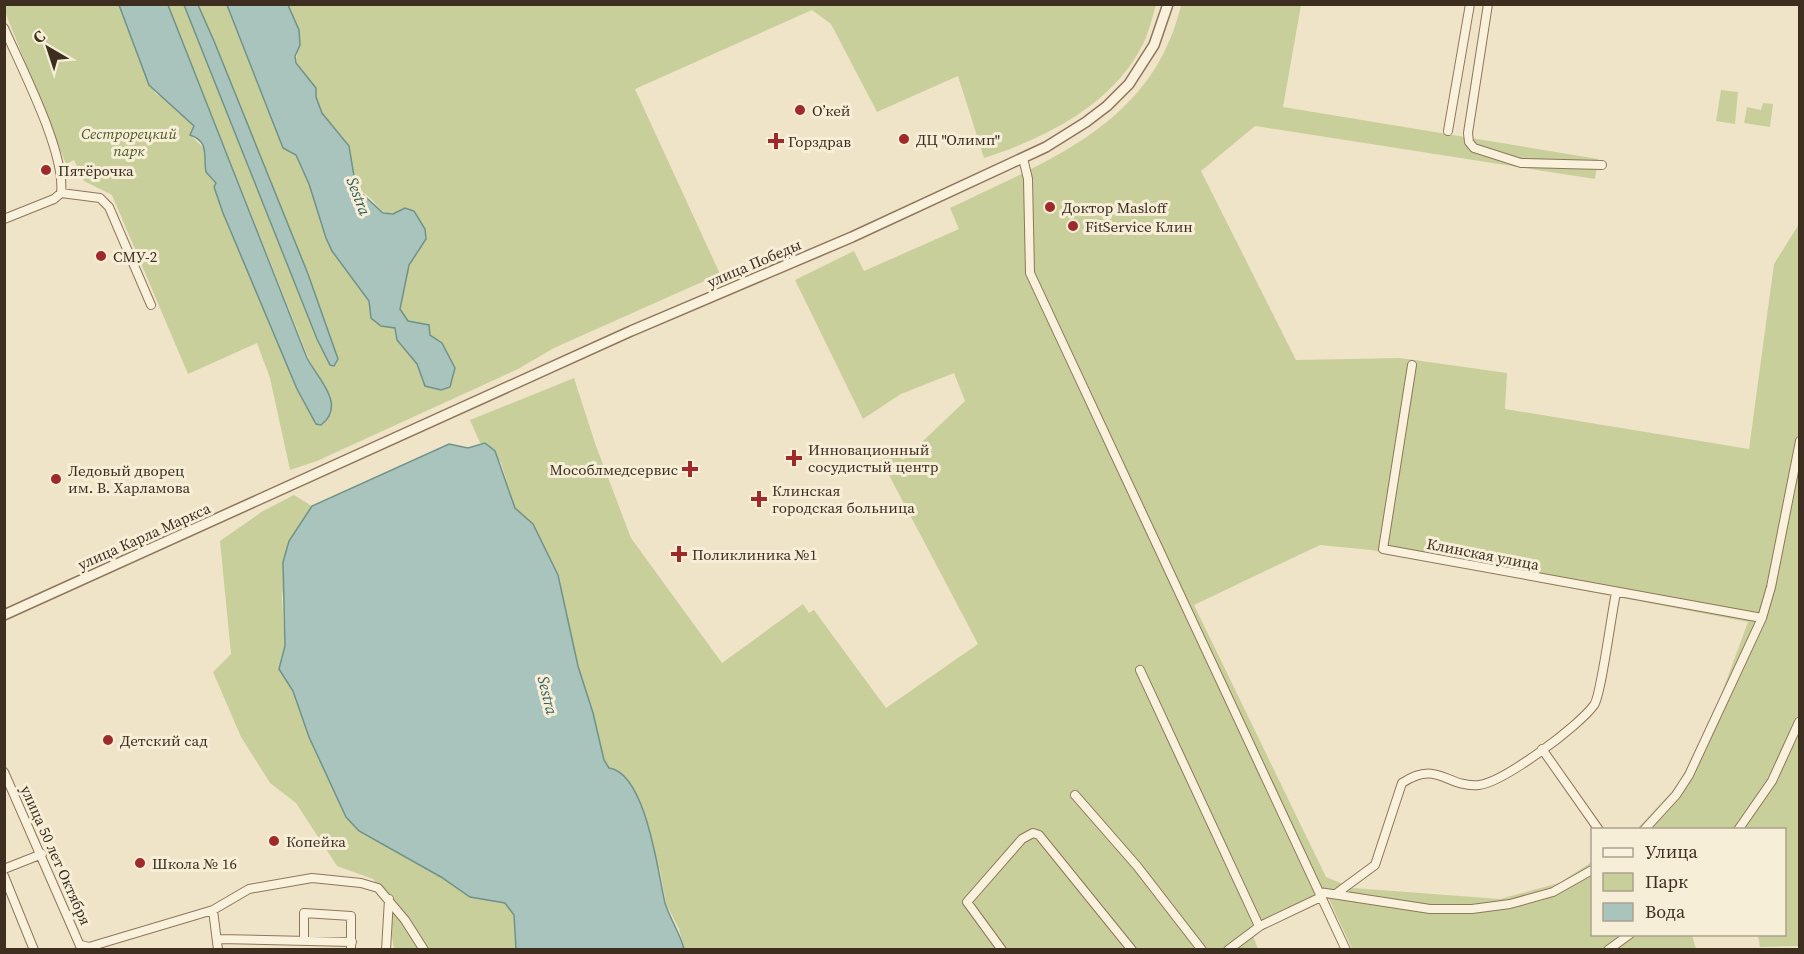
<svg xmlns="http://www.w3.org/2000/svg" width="1804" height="954" viewBox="0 0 1804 954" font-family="'Source Serif 4',serif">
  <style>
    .green { fill: #c9cf9b }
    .water { fill: #a9c4bc; stroke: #6f938a; stroke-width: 1.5 }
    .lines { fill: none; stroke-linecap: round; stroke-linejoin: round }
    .minor-casing { stroke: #8d765c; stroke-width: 10 }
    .tertiary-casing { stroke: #8d765c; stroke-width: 12 }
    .minor { stroke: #faf1dc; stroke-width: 8 }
    .tertiary { stroke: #faf1dc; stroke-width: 9 }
    .poi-dot { fill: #9e2a2b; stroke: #f7eed8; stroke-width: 2 }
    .labels { text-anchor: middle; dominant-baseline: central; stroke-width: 6; stroke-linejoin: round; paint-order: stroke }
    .poi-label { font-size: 15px; fill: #3d2e20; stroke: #f7eed8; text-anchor: start }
    .park-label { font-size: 15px; font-style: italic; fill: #4d5a26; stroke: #f7eed8 }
    .street-label { font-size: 15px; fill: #3d2e20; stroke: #f7eed8 }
    .water-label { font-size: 16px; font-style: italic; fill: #2f5d5a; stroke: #f7eed8 }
  </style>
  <rect width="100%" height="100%" fill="#f0e4c8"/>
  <path class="green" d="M 4,5 L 119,5 L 155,93 L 171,103 L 194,126 L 190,135 L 206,150 L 205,165 L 217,185 L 215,187 L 223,213 L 297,389 L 316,424 L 314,372 L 168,5 L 184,5 L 317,339 L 330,365 L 338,359 L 308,274 L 198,5 L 227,5 L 283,148 L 296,155 L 309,184 L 326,238 L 369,301 L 371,318 L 395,328 C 397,345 412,351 417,365 C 420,374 423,380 428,387 L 441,390 L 450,381 L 454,368 C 447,351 443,347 430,335 L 429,325 L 408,321 L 400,309 L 409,265 L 414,258 L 399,212 C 381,217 380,207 369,197 C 365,193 360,192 356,188 L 349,146 L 322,113 L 316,97 L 315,88 L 296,63 L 299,30 L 288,5 L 1156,5 C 1152,18 1149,32 1143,44 C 1114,104 1044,139 984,158 L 958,76 L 877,112 L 831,24 L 812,10 L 635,89 L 720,274 L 554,348 L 518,369 L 317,461 L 290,470 L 270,378 L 257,343 L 188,374 L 112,195 L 84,181 L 74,160 L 66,164 L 5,12 Z
    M 1181,5 L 1301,5 L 1283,107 L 1598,159 L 1595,179 L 1255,126 L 1201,171 L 1296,360 L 1400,358 L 1507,373 L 1505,409 L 1749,449 L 1774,264 L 1799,224 L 1799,946 L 1760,947 L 1758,935 L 1784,934 L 1784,830 L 1637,829 L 1678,785 L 1711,722 L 1748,622 L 1371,550 L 1320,545 L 1194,605 L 1326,877 L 1353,888 L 1500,899 L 1559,883 L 1592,862 L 1592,934 L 1692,935 L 1696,949 L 1352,949 L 1328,897 L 1319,892 L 1253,936 L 1258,949 L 684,949 L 679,929 L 666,904 L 660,870 L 604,760 L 568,627 L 533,524 L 515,508 L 501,463 L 485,443 L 480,443 L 470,420 L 574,378 L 596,446 L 631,538 L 722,663 L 803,604 L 809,613 L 814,610 L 886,708 L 978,644 L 881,460 L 895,453 L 903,460 L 965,401 L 954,373 L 901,394 L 863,419 L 795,280 L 854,251 L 864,271 L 959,229 L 950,208 C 1049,160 1153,124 1181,5 Z
    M 1721,90 L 1738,92 L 1735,124 L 1716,121 Z
    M 1763,103 L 1773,104 L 1770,127 L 1744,123 L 1747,107 L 1761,110 Z
    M 294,495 L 312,506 L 289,541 L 282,598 L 285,646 L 279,669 L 293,691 L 309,737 L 346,817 L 359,831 L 441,877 L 470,897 L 505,903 L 514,915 L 516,949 L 394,949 L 385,895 L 373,879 L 337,866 L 296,803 L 270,783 L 241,737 L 213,672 L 231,654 L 220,541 L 263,511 Z"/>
  <path class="water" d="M 119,5 L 168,5 L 307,358 C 318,379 347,405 321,425 L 316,424 L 297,389 L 223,213 L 214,187 L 216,183 L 206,172 C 203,156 210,142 190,135 L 194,126 L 149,85 Z
    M 184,5 L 198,5 L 214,41 L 308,274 L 338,359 L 334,366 L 330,365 L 317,339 Z
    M 227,5 L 288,5 L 299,30 L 300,45 L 295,56 L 296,63 L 316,88 L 316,97 L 322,113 L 349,146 L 356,188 L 383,213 L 393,214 L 405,208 L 414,211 L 425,229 L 426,239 L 409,265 L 400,309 L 408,321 L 429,325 L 430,335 L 442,343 L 455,368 L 450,387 L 441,390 L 425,386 L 417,364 L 397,340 L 395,328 L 381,326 L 371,318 L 369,301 L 332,251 L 326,238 L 309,184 L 296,155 L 283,148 Z
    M 485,443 L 495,451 L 515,508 L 533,524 L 558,575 L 578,666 L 593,713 L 604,760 L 609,768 C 646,773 658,873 665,903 C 670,919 680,933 684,949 L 516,949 L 514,915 L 505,903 L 470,897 L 441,877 L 359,831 L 346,817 L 309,737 L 293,691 L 279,669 L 285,646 L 283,562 L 289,541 L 312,506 L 449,444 L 468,448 Z"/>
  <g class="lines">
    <g class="minor-casing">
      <path id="minor" d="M 1488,4 L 1468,133 L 1469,142 L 1474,148 L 1521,163 L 1602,165
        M 4,28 C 21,67 66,153 61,193 L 54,199 L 4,219
        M 1448,131 L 1470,4
        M 1023,158 L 1028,179 L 1030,273 L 1346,950
        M 61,193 L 100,198 L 109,207 L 151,305
        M 1412,365 L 1383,549 L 1762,618
        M 1140,670 L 1259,926
        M 1542,749 L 1599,830
        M 4,772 L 81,948
        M 1075,795 L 1137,866 L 1202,950
        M 1644,830 L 1676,795 L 1689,775 L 1762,618 L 1771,587 L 1800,441
        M 1738,830 L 1772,781 L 1799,722
        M 4,869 L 42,854
        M 4,876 L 34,950
        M 1319,892 L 1430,909 L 1472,909 L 1510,904 L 1553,892 L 1592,870
        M 1337,893 L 1375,865 L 1402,783 C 1438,759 1446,788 1479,785 C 1504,782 1579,726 1594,705 C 1601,696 1612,610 1616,593
        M 213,910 L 218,950
        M 218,939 L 352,942
        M 304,941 L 304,913 L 351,916 L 351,950
        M 81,945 L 89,947 L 213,910 L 249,889 L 312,878 L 361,883 L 378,888 L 405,920 L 424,950
        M 386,950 L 389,899
        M 1002,950 L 967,902 L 1022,839 L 1033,833 L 1039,835 L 1132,950
        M 1228,950 L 1260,926 L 1321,897
        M 1608,950 L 1630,934"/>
    </g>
    <g class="tertiary-casing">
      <path id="tertiary" d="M 4,615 L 631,331 L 852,237 L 1046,147 L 1086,122 L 1107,106 L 1129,84 L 1154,45 L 1168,4"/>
    </g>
    <use href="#minor" class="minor"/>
    <use href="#tertiary" class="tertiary"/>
  </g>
  <g class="poi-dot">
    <circle cx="800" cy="110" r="6"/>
    <circle cx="904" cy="139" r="6"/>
    <path d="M773 132h6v6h6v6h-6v6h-6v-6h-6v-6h6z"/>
    <circle cx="46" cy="170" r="6"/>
    <circle cx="1050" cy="207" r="6"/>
    <circle cx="1073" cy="226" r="6"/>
    <circle cx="101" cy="256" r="6"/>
    <path d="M791 449h6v6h6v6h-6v6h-6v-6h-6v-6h6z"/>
    <path d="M687 460h6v6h6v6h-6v6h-6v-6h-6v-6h6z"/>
    <circle cx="56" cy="479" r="6"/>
    <path d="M756 490h6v6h6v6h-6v6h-6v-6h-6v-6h6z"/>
    <path d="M676 545h6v6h6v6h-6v6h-6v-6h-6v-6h6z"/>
    <circle cx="108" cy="740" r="6"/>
    <circle cx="274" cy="841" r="6"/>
    <circle cx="140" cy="863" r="6"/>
  </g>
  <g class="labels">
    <g class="poi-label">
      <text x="812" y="110">О’кей</text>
      <text x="916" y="139">ДЦ "Олимп"</text>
      <text x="788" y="141">Горздрав</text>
      <text x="58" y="170">Пятёрочка</text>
      <text x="1062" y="207">Доктор Masloff</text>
      <text x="1085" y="226">FitService Клин</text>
      <text x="113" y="256">СМУ-2</text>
      <text x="808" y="449">Инновационный<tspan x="808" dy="17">сосудистый центр</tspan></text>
      <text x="678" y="469" text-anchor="end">Мособлмедсервис</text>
      <text x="68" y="470">Ледовый дворец<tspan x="68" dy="17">им. В. Харламова</tspan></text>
      <text x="772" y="490">Клинская<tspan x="772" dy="17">городская больница</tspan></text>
      <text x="692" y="554">Поликлиника №1</text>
      <text x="120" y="740">Детский сад</text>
      <text x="286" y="841">Копейка</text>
      <text x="152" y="863">Школа № 16</text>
    </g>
    <g class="park-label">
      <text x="129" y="133">Сестрорецкий<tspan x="129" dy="17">парк</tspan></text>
    </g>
    <g class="street-label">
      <text transform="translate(754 263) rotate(-23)">улица Победы</text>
      <text transform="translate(144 536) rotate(-24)">улица Карла Маркса</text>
      <text transform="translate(1483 554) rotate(11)">Клинская улица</text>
      <text transform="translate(56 855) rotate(66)">улица 50 лет Октября</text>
    </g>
    <g class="water-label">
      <text transform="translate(359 196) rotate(69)">Sestra</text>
      <text transform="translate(548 695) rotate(76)">Sestra</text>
    </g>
  </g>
  <rect width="1804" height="954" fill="none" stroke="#3d2e20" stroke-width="12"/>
  <rect x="1591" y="828" width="195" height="108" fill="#f7eed8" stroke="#ada18e" stroke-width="1.5"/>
  <rect x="1603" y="848" width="30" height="9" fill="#faf1dc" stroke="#ada18e" stroke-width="1.5"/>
  <text x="1645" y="858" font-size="18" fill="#3d2e20">Улица</text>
  <rect x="1603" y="873" width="30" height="18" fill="#c9cf9b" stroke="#ada18e" stroke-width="1.5"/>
  <text x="1645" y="888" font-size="18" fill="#3d2e20">Парк</text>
  <rect x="1603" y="903" width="30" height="18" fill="#a9c4bc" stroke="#ada18e" stroke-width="1.5"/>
  <text x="1645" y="918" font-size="18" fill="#3d2e20">Вода</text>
  <g transform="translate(48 48) rotate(321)" stroke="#f7eed8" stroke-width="4.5" paint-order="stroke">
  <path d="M0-4.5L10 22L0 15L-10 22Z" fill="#3d2e20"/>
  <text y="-9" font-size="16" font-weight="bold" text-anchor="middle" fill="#3d2e20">С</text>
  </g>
</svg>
